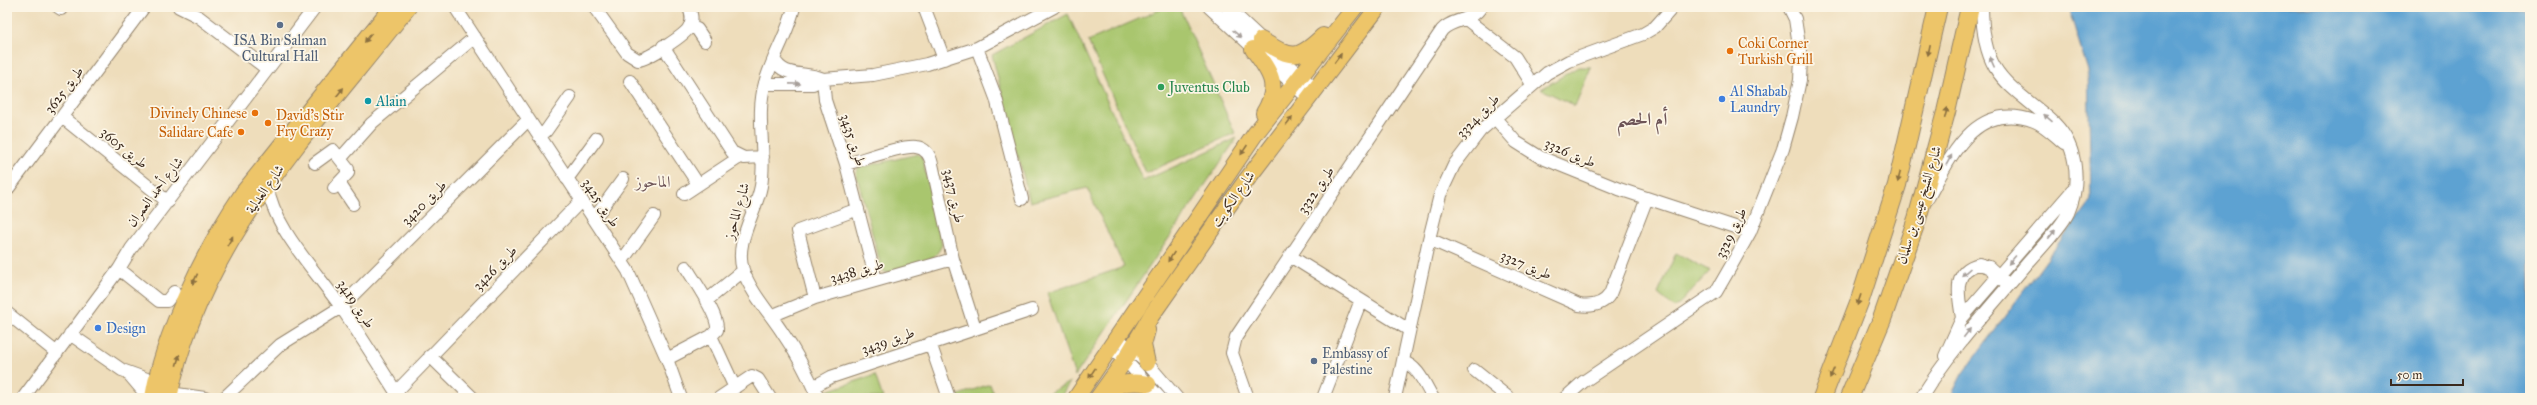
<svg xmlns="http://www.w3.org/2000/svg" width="2537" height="405" viewBox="0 0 2537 405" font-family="'IM FELL Great Primer',Amiri,serif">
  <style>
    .green { fill: #a9c66e; stroke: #727846 }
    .water { fill: #5da2d2; stroke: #4c6678 }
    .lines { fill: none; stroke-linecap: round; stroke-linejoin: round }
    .minor-casing { stroke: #94846c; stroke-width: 14 }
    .major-casing { stroke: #94846c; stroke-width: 18 }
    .highway-casing { stroke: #94846c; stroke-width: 20 }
    .minor { stroke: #fff; stroke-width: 12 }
    .major { stroke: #edc569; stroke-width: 16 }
    .highway { stroke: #edc569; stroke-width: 18 }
    .oneway { fill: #a79f9a }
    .oneway2 { fill: #8b7040 }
    .service-dot { fill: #5c6f8a; stroke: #fcf5e5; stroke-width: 1.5 }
    .food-dot { fill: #e8710a; stroke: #fcf5e5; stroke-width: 1.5 }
    .leisure-dot { fill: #2e9e5b; stroke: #fcf5e5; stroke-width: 1.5 }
    .shop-dot { fill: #3f7fe0; stroke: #fcf5e5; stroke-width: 1.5 }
    .culture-dot { fill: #0f9aa8; stroke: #fcf5e5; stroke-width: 1.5 }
    .labels { text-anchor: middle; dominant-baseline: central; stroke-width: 3.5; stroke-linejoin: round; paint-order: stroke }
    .service-label { font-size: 14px; fill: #4e5e75; stroke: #fcf5e5 }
    .food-label { font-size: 14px; fill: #c56008; stroke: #fcf5e5; text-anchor: start }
    .leisure-label { font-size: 14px; fill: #27864d; stroke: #fcf5e5; text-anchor: start }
    .street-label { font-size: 14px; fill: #3b2a1e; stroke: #fcf5e5 }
    .shop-label { font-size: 14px; fill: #366cbe; stroke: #fcf5e5; text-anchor: start }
    .culture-label { font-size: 14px; fill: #0d838f; stroke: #fcf5e5; text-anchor: start }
    .quarter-label { font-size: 16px; fill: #6e5558; stroke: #fcf5e5 }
    .district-label { font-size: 18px; font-weight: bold; fill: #6e5558; stroke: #fcf5e5 }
  </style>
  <rect width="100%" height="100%" fill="#fcf5e5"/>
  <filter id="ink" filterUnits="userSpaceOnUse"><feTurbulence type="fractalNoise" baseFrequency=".025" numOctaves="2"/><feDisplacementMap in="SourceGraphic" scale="8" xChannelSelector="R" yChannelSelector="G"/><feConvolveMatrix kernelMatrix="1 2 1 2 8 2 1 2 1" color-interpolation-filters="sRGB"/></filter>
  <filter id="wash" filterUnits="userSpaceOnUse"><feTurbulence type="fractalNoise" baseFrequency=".012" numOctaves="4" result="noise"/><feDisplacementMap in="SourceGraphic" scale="16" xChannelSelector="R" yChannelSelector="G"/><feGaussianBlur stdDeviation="0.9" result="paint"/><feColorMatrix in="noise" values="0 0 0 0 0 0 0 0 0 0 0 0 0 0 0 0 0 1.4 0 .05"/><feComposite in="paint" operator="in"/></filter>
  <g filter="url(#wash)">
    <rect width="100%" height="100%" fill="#edb"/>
    <path class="green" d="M 1166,7 L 1179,7 L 1235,133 L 1146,173 L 1088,41 Z
      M 1068,14 L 1143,181 L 1237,138 L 1075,376 L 1047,293 L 1124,267 L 1087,188 L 1030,202 L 992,55 Z
      M 1578,67 L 1591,67 L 1575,106 L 1541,89 Z
      M 918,154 L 922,157 L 942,244 C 935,266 907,267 887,273 L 882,270 L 856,173 L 858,168 Z
      M 1676,253 L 1710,271 L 1675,308 L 1658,294 Z
      M 875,375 L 883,398 L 827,398 L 824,392 Z
      M 1070,382 L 1060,398 L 1039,398 Z
      M 990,384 L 995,398 L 950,398 Z"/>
    <path class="water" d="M 2068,7 L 2530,7 L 2530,398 L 1950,398 L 1962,374 L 2091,200 L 2088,71 Z"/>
  </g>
  <g filter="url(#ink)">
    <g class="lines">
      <g class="minor-casing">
        <path id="minor" d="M 58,7 L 61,9
          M 179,7 L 199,17 L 267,69
          M 455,7 L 628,271 L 667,359 L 681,398
          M 594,7 L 627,53 L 638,60 C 648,59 686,35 690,26 C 693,19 691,13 689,7
          M 794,7 C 788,34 772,57 765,83 C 755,117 767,152 761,186 C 756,213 734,242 743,270 C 751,293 769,312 782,332 C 796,352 808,375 818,398
          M 924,7 L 944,59
          M 1209,7 L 1308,98
          M 1227,7 L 1315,89
          M 1466,19 L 1515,57 L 1532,84
          M 689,27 L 697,29 L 705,41
          M 663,46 L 732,152 L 744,158 L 763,157
          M 977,48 L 996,98 L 1022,199
          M 774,59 C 784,79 806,71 823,79
          M 823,79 L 825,100 L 846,164 L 876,280
          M 630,81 L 698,184
          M 765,84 L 813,84 L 823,79 L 873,75 L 927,64 L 977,48 L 1054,7
          M 62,117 L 168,202
          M 1494,117 L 1516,142 L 1540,157 L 1619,189 L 1750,232
          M 539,136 L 546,131 L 570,97
          M 340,159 L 372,123 L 475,37
          M 315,163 L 333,150 L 348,169 L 348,173 L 334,188
          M 846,164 C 862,160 902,145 916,147 C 925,148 930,155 932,164 L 953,259 L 975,328
          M 567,179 L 597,138
          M 339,183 L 353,204
          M 267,184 C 273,228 316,271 341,307 C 361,336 380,367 399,397
          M 7,190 L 144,7
          M 684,194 L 740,157
          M 1928,198 C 1951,156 1975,100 2034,121 C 2045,125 2055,136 2064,143
          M 594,219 L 623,179
          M 1429,239 L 1579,305 C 1592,307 1603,305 1610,294 L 1647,198
          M 1290,256 L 1409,330
          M 622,261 L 654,216
          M 119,269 L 159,301 L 167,301 L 174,292
          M 815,298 L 798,231 L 858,209
          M 706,301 L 743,271
          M 7,313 L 57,353
          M 771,316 L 815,298 L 953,259
          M 1962,318 C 1959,297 1951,271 1979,264 L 1989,267 L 2004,281
          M 70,334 L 122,370 L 155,382 L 170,393 L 205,398
          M 711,336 L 735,388
          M 1116,337 L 1147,363 L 1177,398
          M 930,343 L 949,398
          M 1109,348 L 1125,360 L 1160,398
          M 430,356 L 473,398
          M 1945,356 L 1962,318 L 2072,191
          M 667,359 L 711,336 L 717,330 C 719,315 694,281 686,267
          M 1403,362 C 1418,366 1425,385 1433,398
          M 1474,370 L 1509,398
          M 127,372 L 149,398
          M 813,387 L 831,377 L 1032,310
          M 396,392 L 581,201
          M 23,398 L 119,269 L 131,249 L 315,7
          M 224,398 L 280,345 L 341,307 L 528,120
          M 719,398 L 752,376 L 758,379 L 770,398
          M 1248,398 L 1232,353 L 1236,337 L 1442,30 C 1453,18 1472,22 1481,7
          M 1323,398 L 1361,300
          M 1395,398 L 1429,239 L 1440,195 L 1454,165 L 1480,131 L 1547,73 L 1569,61 L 1643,34 L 1655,27 L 1673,7
          M 1565,398 L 1583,382 L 1716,292 L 1731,266 L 1750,232 L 1783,149 L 1792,117 L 1800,80 L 1801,58 L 1795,19 L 1789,7
          M 1921,398 C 1951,349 1989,309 2026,265 C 2037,252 2061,228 2068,213 C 2082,181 2077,142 2050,119 C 2003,80 1983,73 1982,7"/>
      </g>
      <g class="major-casing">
        <path id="major" d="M 1261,40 C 1292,58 1296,62 1323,36
          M 1253,49 C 1270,72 1281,85 1264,113
          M 1147,330 L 1143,345 L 1147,363
          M 1103,394 C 1117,383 1131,380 1148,384
          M 153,398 C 163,334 207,246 243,193 L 392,7
          M 169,398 C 199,242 314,128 408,7
          M 1076,398 L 1255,134 L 1355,7
          M 1098,398 L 1125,360 L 1151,316 L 1245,182 L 1378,7"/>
      </g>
      <g class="highway-casing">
        <path id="highway" d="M 1822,398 L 1860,300 L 1897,185 L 1938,7
          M 1849,398 L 1882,319 L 1917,219 L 1946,112 L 1970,7"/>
      </g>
      <use href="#minor" class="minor"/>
      <use href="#major" class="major"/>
      <use href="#highway" class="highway"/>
    </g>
    <defs><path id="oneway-solid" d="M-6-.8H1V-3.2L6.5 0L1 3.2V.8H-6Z"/></defs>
    <g class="oneway">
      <use href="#oneway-solid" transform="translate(1237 34) rotate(42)"/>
      <use href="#oneway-solid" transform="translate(1992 62) rotate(-114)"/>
      <use href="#oneway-solid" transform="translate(795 84) rotate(1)"/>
      <use href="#oneway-solid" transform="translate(2048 118) rotate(-139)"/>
      <use href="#oneway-solid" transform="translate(1949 160) rotate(-61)"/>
      <use href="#oneway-solid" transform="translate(2052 234) rotate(-52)"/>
      <use href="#oneway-solid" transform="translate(2012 260) rotate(131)"/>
      <use href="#oneway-solid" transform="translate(1966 272) rotate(138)"/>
      <use href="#oneway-solid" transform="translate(1967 333) rotate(-53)"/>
    </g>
    <g class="oneway2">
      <use href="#oneway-solid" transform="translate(368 38) rotate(128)"/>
      <use href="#oneway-solid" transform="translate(1929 50) rotate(102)"/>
      <use href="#oneway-solid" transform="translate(1338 58) rotate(-53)"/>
      <use href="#oneway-solid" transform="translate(340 92) rotate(-51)"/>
      <use href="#oneway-solid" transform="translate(1946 113) rotate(-76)"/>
      <use href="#oneway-solid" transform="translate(1289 121) rotate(-52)"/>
      <use href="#oneway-solid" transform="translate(1244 150) rotate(124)"/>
      <use href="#oneway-solid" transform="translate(1899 177) rotate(104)"/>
      <use href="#oneway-solid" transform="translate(230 241) rotate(-60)"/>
      <use href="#oneway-solid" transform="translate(1171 257) rotate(124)"/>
      <use href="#oneway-solid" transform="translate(195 279) rotate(115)"/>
      <use href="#oneway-solid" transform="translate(1859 300) rotate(109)"/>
      <use href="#oneway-solid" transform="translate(178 360) rotate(-74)"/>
      <use href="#oneway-solid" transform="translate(1092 373) rotate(124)"/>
      <use href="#oneway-solid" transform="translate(1832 373) rotate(113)"/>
    </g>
  </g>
  <g class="service-dot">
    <circle cx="280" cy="25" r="4"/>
    <circle cx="1314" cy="361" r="4"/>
  </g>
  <g class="food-dot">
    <circle cx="1730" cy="51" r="4"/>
    <circle cx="255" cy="113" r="4"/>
    <circle cx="268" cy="123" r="4"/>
    <circle cx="241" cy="132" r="4"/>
  </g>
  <circle class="leisure-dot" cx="1161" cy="87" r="4"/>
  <g class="shop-dot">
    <circle cx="1722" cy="99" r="4"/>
    <circle cx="98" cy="328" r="4"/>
  </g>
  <circle class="culture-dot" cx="368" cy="101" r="4"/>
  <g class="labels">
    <g class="service-label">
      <text x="280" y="40">ISA Bin Salman<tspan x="280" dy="16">Cultural Hall</tspan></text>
      <text x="1322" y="353" text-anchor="start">Embassy of<tspan x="1322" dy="16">Palestine</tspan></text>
    </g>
    <g class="food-label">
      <text x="1738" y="43">Coki Corner<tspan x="1738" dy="16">Turkish Grill</tspan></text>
      <text x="247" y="113" text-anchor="end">Divinely Chinese</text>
      <text x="276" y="115">David's Stir<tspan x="276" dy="16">Fry Crazy</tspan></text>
      <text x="233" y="132" text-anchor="end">Salidare Cafe</text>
    </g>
    <g class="leisure-label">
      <text x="1169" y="87">Juventus Club</text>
    </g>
    <g class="street-label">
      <text transform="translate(64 90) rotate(-53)">طريق 3625</text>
      <text transform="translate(1478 116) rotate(-46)">طريق 3324</text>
      <text transform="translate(853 140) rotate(72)">طريق 3435</text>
      <text transform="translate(124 148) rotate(39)">طريق 3605</text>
      <text transform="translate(1570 153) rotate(23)">طريق 3326</text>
      <text transform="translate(265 189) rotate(-55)">شارع العدلية</text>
      <text transform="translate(1316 190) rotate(-56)">طريق 3322</text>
      <text transform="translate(155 192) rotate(-53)">شارع أحمد العمران</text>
      <text transform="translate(954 196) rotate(78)">طريق 3437</text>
      <text transform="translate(1233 199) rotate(-55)">شارع الكويت</text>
      <text transform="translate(424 203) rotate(-45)">طريق 3420</text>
      <text transform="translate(601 203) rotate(56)">طريق 3425</text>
      <text transform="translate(1919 205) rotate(-73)">شارع الشيخ عيسى بن سلمان</text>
      <text transform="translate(737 211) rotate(-74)">شارع الماحوز</text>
      <text transform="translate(1731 233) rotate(-64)">طريق 3329</text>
      <text transform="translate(1526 265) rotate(23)">طريق 3327</text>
      <text transform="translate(495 268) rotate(-46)">طريق 3426</text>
      <text transform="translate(857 271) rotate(-16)">طريق 3438</text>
      <text transform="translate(356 304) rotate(56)">طريق 3419</text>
      <text transform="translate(888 341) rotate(-19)">طريق 3439</text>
    </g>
    <g class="shop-label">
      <text x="1730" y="91">Al Shabab<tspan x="1730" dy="16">Laundry</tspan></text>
      <text x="106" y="328">Design</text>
    </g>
    <g class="culture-label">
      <text x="376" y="101">Alain</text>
    </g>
    <g class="quarter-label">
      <text x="653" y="181">الماحوز</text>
    </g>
    <g class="district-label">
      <text x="1642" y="119">أم الحصم</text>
    </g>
  </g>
  <rect width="2537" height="405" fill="none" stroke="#fcf5e5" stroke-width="24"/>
  <path d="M2391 379v6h72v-6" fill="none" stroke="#3b2a1e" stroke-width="2"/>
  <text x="2397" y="379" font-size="12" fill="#3b2a1e" stroke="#fcf5e5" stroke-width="3" paint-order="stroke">50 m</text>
</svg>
